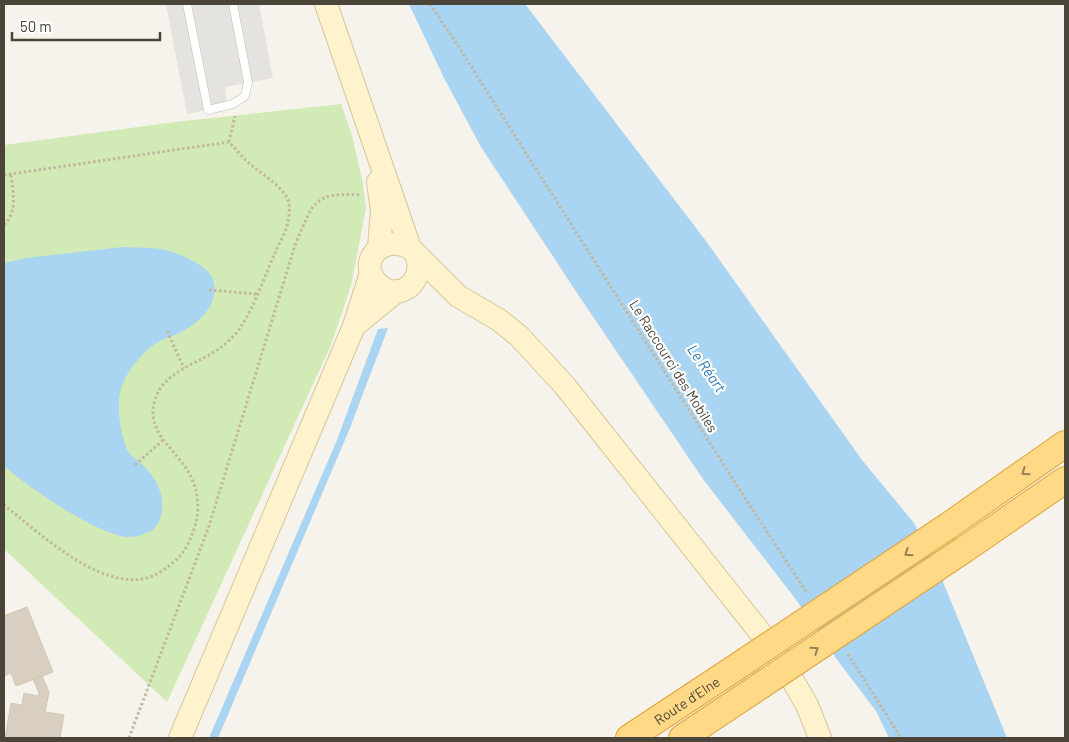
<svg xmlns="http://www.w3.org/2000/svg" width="1069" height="742" viewBox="0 0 1069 742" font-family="Barlow,sans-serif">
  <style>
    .green { fill: #d2eab5 }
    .parking { fill: #e5e3e0 }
    .water { fill: #a9d4f2 }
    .building { fill: #d8cfc1; stroke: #d3c7b4 }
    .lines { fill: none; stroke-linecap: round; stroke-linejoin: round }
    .service-casing { stroke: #c2bbae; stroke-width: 9 }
    .secondary-casing { stroke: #d6c79b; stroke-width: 24 }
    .trunk-casing { stroke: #e0a43c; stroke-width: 28 }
    .path { stroke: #c4b79f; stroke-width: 3; stroke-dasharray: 2.5 2.5; stroke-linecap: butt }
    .service { stroke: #fff; stroke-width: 8 }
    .secondary { stroke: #fff3cd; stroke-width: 22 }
    .trunk { stroke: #ffd985; stroke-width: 26 }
    .trunk-bridge-casing { stroke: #e0a43c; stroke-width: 28; stroke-linecap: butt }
    .trunk-bridge { stroke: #ffd985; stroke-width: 26 }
    .oneway { stroke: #938057 }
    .labels { text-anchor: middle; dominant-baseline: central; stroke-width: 4.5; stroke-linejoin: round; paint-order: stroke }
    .street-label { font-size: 14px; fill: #4b4439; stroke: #fff }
    .water-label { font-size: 15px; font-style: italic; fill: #2e7ab2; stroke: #fff }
  </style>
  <rect width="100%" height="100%" fill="#f6f3ec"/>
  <path class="green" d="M 341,104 L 352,135 L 363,184 L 366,208 L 351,286 L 331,345 L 167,702 L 4,549 L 4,145 L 175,122 Z"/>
  <path class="parking" d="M 166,4 L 259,4 L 273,78 L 225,87 L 227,105 L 187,114 Z"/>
  <path class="water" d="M 409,4 L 525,4 L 706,241 L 862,460 L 914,523 L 941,577 L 1007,738 L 889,738 L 876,711 L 838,661 L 797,601 L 703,479 L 579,296 L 481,147 L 444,78 Z
    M 123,247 C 135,248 148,247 161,249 C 174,251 207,265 212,277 C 222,303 200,323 179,333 C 171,337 159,340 152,346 C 143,353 133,365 127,375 C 115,394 118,420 124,441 C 125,444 126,449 128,451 C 130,455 136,459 139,462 C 151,472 159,483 162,499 C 163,512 161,526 149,532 C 141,535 136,537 127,537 C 96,534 28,487 4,466 L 4,263 L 26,258 Z
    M 388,328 L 350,428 L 218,738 L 209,738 L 337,440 L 378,329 Z"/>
  <path class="building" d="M 27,607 L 53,672 L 16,686 L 11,673 L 4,676 L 4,616 Z
    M 42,676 L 49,692 L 45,712 L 64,715 L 60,738 L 5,738 L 11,703 L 22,705 L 24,693 L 38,696 L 39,693 L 33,679 Z"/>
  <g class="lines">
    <g class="service-casing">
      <path id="service" d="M 187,4 L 208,110 L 233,104 L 245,96 L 248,82 L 233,4"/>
    </g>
    <g class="secondary-casing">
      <path id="secondary" d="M 326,4 L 410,248
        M 378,182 L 382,210 L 379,248
        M 416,254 C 427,281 399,304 378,284 C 356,264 381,232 410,248 L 458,296 L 499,320 L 519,336 L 565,386 L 778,655 L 807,705 L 820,738
        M 354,326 L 397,291
        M 180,738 L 354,326 L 371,273"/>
    </g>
    <g class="trunk-casing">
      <g id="trunk">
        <path d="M 948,526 L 1065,444"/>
        <path d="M 965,549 L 1065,480"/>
        <path id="s1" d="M 629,738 L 744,662"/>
        <path d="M 682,738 L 760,686"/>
      </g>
    </g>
    <path class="path" d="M 430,4 L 453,38 L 734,481 L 807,593
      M 229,142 L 235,116
      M 4,175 L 229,142 C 236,149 242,157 250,164 C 261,174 285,187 289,203 C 290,208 289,217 288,222 C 286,232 279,243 275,253 C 265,275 255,305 242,325 C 238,332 230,340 224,345 C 203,363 164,369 155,400 C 145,431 174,448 188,471 C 198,489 201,509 194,529 C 187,550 179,560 160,572 C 112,603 40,533 4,505
      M 4,225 C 18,211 13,193 11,175
      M 209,290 L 257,294
      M 167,331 L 184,368
      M 135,465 L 163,440
      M 848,654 L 901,738
      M 129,738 L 209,526 L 296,242 C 314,203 312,192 360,195"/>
    <use href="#service" class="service"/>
    <use href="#secondary" class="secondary"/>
    <use href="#trunk" class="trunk"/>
    <g class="trunk-bridge-casing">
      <path id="trunk-bridge" d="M 744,662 L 948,526
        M 760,686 L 965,549"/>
    </g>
    <use href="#trunk-bridge" class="trunk-bridge"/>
  </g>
  <defs><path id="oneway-chevron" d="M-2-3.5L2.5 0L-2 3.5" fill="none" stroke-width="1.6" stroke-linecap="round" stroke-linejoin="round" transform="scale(1.25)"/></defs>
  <g class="oneway">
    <use href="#oneway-chevron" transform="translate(1025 472) rotate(145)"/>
    <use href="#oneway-chevron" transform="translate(908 553) rotate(146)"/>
    <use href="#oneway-chevron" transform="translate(815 650) rotate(-34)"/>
  </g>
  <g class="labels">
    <g class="street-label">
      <text transform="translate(674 366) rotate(58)">Le Raccourci des Mobiles</text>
      <text stroke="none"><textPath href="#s1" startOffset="69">Route d'Elne</textPath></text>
    </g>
    <g class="water-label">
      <text transform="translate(707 368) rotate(55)">Le Réart</text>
    </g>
  </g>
  <rect width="1069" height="742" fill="none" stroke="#4b4439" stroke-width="10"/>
  <path d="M12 32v8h148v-8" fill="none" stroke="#4b4439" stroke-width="2.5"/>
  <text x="20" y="32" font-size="15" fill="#4b4439" stroke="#ffffff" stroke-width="4" paint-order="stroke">50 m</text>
</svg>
